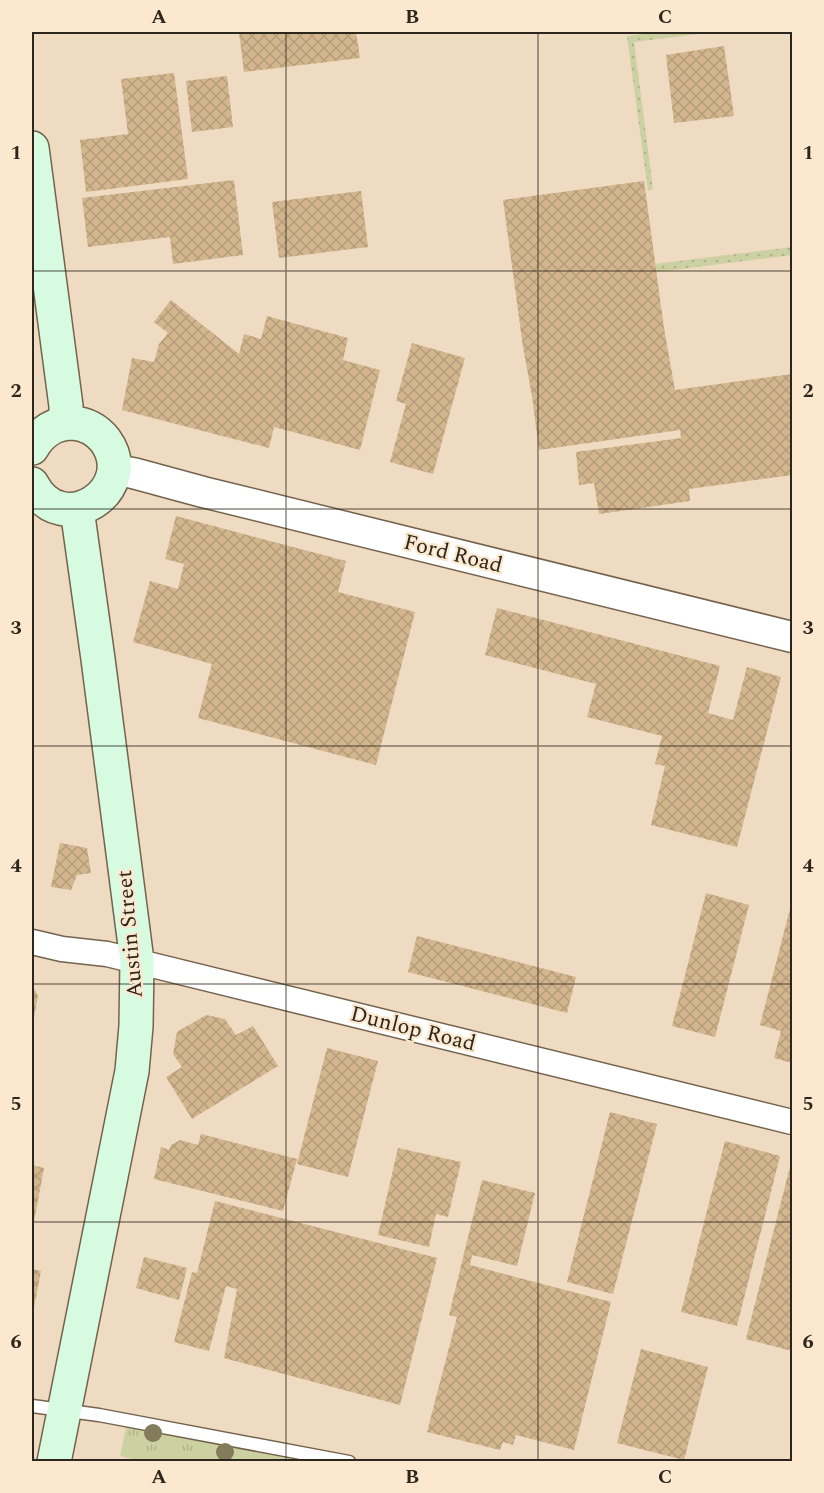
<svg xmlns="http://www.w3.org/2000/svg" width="824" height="1493" viewBox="0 0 824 1493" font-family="Spectral,serif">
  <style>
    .grass { fill: url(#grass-tufts) }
    .park { fill: url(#park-dots) }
    .building { fill: url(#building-cross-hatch) }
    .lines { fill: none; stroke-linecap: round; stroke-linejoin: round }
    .service-casing { stroke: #74634c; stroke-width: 15 }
    .minor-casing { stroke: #74634c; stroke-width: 27 }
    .tertiary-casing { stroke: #74634c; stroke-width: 33 }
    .secondary-casing { stroke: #74634c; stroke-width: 36 }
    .service { stroke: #fff; stroke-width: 12 }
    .minor { stroke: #fff; stroke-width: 24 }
    .tertiary { stroke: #fff; stroke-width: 30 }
    .secondary { stroke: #d7fbe1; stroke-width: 33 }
    .tree { fill: #837b5b }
    .grid { fill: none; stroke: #2d261c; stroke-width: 1.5; stroke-opacity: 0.55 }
    .labels { text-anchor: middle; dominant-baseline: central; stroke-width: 4.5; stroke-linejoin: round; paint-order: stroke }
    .street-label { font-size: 22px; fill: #2d261c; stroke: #fce8ce }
    .neatline { fill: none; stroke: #2d261c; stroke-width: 2 }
    .grid-label { font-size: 20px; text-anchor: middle; font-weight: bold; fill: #2d261c }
  </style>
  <defs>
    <pattern id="grass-tufts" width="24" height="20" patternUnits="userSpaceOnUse" patternTransform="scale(1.5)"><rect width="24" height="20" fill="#ccd1a2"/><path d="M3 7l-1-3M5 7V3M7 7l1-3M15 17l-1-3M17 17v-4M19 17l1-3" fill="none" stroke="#b0b38b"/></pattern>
    <pattern id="park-dots" width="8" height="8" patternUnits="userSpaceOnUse" patternTransform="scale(1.5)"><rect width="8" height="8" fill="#ccd1a2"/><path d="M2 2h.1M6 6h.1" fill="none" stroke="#b0b38b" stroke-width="1.8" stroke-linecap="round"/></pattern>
    <pattern id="building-cross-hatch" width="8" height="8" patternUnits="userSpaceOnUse" patternTransform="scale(1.5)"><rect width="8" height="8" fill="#d3b68e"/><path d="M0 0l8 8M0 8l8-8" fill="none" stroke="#b59c7a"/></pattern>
  </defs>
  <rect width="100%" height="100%" fill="#eedbc1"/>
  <path class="grass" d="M 129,1414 L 347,1461 L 145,1462 L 120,1456 Z"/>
  <path class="park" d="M 659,32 L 715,32 L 634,42 L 653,189 L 648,191 L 627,36 Z
    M 792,247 L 792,255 L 657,272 L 655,264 Z"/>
  <path class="building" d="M 239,32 L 356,32 L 360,58 L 244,72 Z
    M 724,46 L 734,116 L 674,123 L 666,55 Z
    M 174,73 L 188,179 L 86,192 L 80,140 L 128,134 L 121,79 Z
    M 227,76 L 233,127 L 192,132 L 186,81 Z
    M 234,180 L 243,255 L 173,264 L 170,237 L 88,247 L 82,198 Z
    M 644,181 L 664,328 L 675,390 L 792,374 L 792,475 L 689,489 L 690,501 L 599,514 L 594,483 L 579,485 L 576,452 L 681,438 L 680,430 L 539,450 L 532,396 L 523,347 L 503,200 Z
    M 361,191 L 368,247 L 279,258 L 272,202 Z
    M 171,300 L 239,354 L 244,334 L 261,339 L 267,316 L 348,338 L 343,360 L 380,370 L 360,450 L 274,427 L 269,448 L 122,410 L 132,358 L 154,362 L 159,344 L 168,333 L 154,322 Z
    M 412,343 L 465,358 L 433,474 L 390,462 L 406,404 L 396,401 Z
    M 176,516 L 346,561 L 338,592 L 415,612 L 376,765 L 198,718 L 212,664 L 133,642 L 150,581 L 178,589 L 184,564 L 165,559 Z
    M 497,608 L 720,666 L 708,713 L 733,720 L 747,667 L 781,677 L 737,847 L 651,825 L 665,766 L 655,764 L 662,736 L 587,717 L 596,684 L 485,655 Z
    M 60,843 L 87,848 L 91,873 L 77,875 L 71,890 L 51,887 Z
    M 706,893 L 749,905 L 715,1037 L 672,1026 Z
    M 792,901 L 792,1063 L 774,1058 L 781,1031 L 760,1025 Z
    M 417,936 L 576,977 L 567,1013 L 408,972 Z
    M 32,985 L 38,996 L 33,1023 L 32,1023 Z
    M 206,1015 L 225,1019 L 236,1035 L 253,1026 L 278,1066 L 192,1119 L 166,1077 L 182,1067 L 173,1054 L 177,1032 Z
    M 327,1048 L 378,1061 L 348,1177 L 297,1164 Z
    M 610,1112 L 657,1124 L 613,1294 L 567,1282 Z
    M 201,1134 L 297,1159 L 283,1211 L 154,1179 L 161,1147 L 169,1150 L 171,1145 L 180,1140 L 198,1145 Z
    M 725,1141 L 780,1156 L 737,1326 L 681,1312 Z
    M 398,1148 L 461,1162 L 448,1217 L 436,1214 L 429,1247 L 378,1235 Z
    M 792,1159 L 792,1351 L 746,1339 Z
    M 32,1165 L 44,1168 L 33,1227 L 32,1227 Z
    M 482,1180 L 535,1193 L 517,1266 L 472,1255 L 470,1265 L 611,1302 L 574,1450 L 516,1435 L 513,1445 L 503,1442 L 500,1450 L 427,1432 L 457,1317 L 449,1315 Z
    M 215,1201 L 437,1258 L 400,1405 L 224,1358 L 237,1289 L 226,1286 L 209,1351 L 174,1342 L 192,1272 L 197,1273 Z
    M 144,1257 L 187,1268 L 179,1300 L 136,1288 Z
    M 32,1269 L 41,1271 L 33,1313 L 32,1313 Z
    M 641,1349 L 708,1367 L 684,1460 L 617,1443 Z"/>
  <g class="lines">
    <g class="service-casing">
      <path id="service" d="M 32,1406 L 99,1415 L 349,1462"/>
    </g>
    <g class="minor-casing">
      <path id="minor" d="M 32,942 L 62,949 L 107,954 L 792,1122"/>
    </g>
    <g class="tertiary-casing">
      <path id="tertiary" d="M 114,470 L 133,473 L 203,492 L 792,637"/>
    </g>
    <g class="secondary-casing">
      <path id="secondary" d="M 32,148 L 66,406 L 66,423
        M 32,448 C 41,432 54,423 73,423 C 86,424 97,430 105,440 C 141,489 62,542 32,484
        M 54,1462 L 132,1071 L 136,1026 L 137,961 L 98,659 L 77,509"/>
    </g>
    <use href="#service" class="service"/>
    <use href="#minor" class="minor"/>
    <use href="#tertiary" class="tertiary"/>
    <use href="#secondary" class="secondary"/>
  </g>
  <g class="tree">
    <circle cx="153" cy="1433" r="9"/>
    <circle cx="225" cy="1452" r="9"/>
  </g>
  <path class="grid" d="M 286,32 L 286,1462M 538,32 L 538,1462M 32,271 L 792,271M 32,509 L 792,509M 32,746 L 792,746M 32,984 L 792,984M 32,1222 L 792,1222"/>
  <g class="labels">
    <g class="street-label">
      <text transform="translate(453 554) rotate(14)">Ford Road</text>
      <text transform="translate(130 934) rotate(-95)">Austin Street</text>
      <text transform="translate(413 1029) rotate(14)">Dunlop Road</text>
    </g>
  </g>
  <rect width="824" height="1493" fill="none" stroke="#fce8ce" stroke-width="66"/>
  <rect x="33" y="33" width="758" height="1427" class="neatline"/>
  <g class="grid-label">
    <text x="159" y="23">A</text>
    <text x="412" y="23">B</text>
    <text x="665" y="23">C</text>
    <text x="16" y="159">1</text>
    <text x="808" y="159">1</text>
    <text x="16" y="397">2</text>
    <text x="808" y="397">2</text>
    <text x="16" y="634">3</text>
    <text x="808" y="634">3</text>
    <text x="16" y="872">4</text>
    <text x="808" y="872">4</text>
    <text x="16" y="1110">5</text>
    <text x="808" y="1110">5</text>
    <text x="16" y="1348">6</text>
    <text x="808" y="1348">6</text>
    <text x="159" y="1483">A</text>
    <text x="412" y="1483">B</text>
    <text x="665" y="1483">C</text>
  </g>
</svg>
